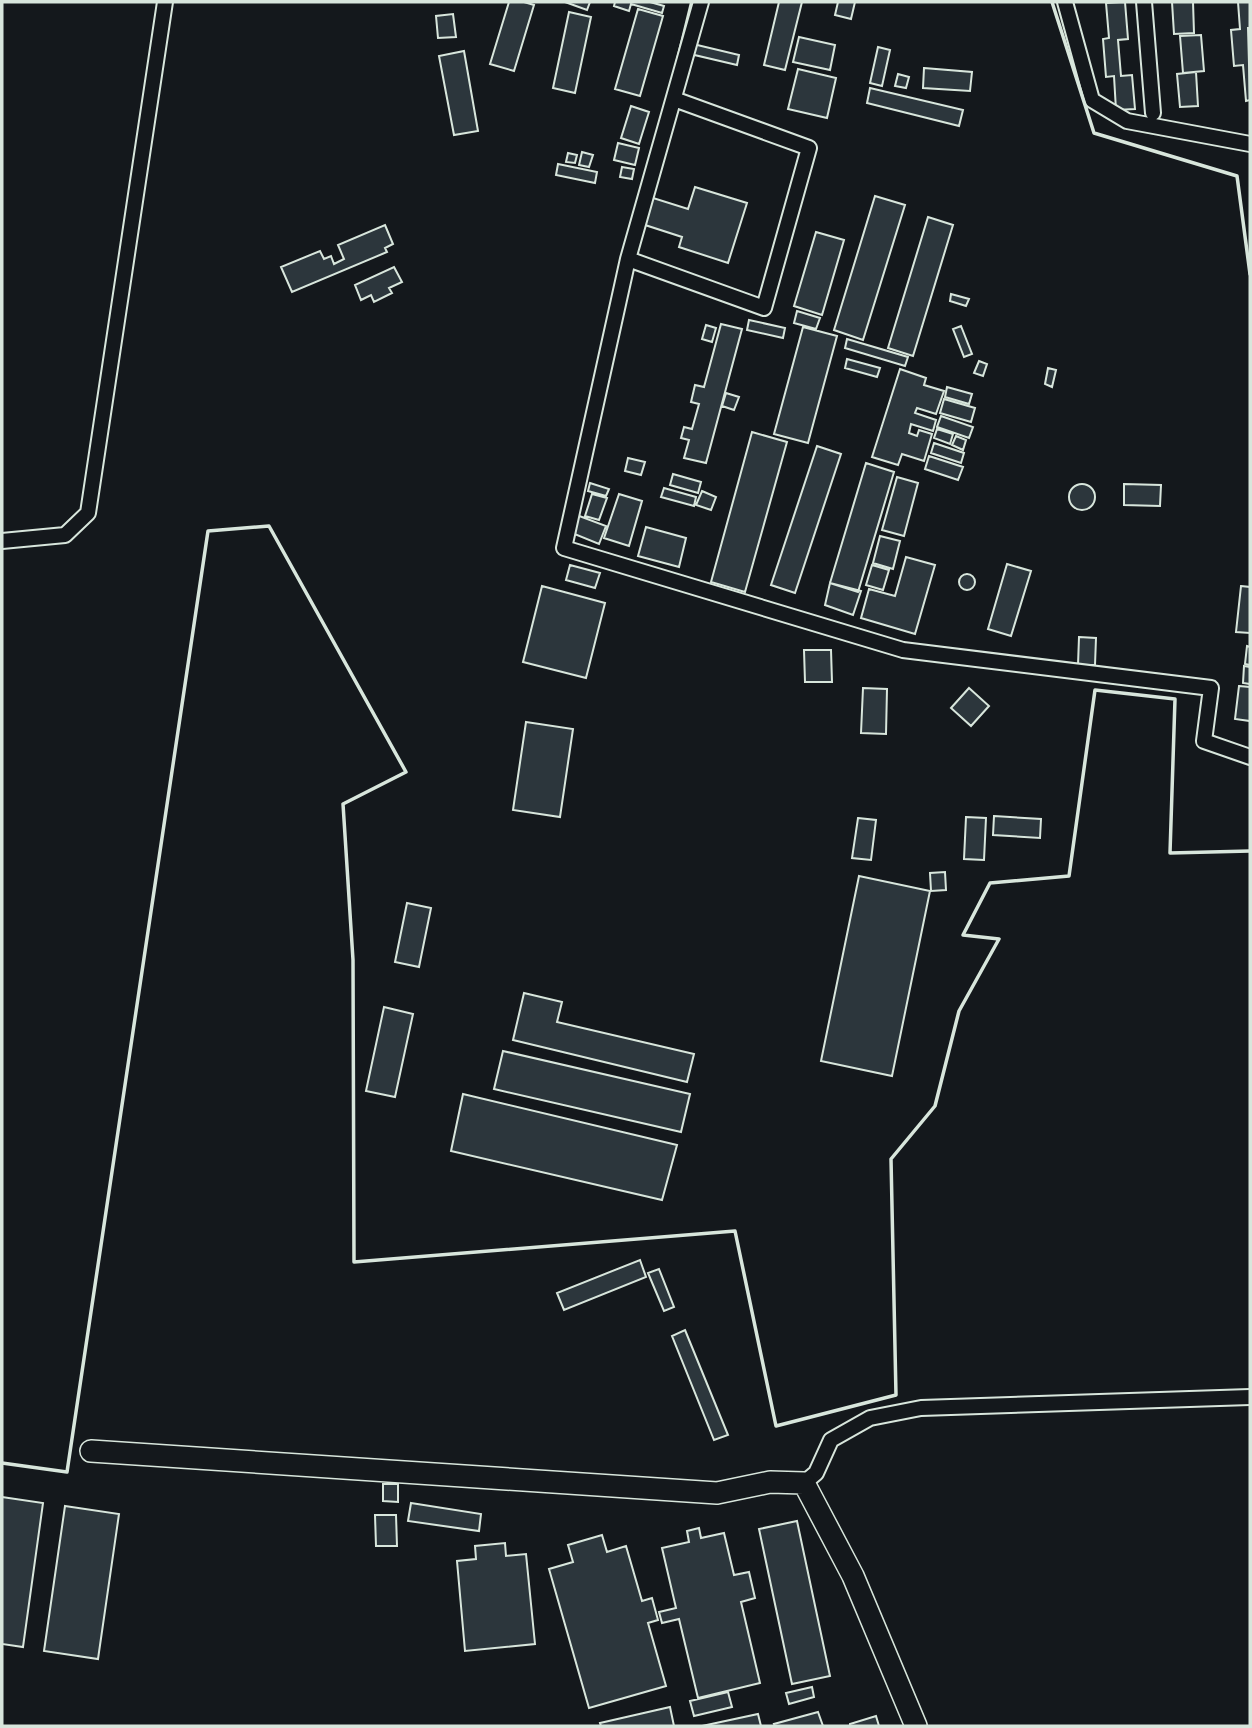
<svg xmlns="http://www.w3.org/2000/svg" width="1252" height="1728" viewBox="0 0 1252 1728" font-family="'Times New Roman',serif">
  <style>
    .building { fill: #2c363c; stroke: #d8e6dc; stroke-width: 2 }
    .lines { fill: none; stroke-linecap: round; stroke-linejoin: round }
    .street-casing { stroke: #d8e6dc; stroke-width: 18 }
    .secondary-casing { stroke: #d8e6dc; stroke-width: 24 }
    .street { stroke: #14181c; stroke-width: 14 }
    .secondary { stroke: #14181c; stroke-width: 21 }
    .wall { stroke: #d8e6dc; stroke-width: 3.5 }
  </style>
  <rect width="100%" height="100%" fill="#14181c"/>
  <path class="building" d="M 509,2 L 524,2 L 534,5 L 514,71 L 490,64 Z
    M 565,2 L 590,2 L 587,10 Z
    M 615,2 L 650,2 L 664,6 L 662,13 L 631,4 L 629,11 L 614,6 Z
    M 691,2 L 703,2 L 693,44 L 739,55 L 737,65 L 690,54 L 666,104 Z
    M 779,2 L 802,2 L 785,70 L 764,65 Z
    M 838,2 L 855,2 L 851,19 L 835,15 Z
    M 1125,2 L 1128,39 L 1118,40 L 1121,76 L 1132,75 L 1135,109 L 1116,110 L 1114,76 L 1106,77 L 1103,39 L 1109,38 L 1106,3 Z
    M 1172,2 L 1193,2 L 1194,33 L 1174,34 Z
    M 1238,2 L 1250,2 L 1250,28 L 1248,28 L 1250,100 L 1246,101 L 1243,65 L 1234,66 L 1231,30 L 1240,29 Z
    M 638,9 L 663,16 L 640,96 L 615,89 Z
    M 569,12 L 591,17 L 575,93 L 553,88 Z
    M 453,14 L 456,37 L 438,38 L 436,16 Z
    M 1201,35 L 1204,71 L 1183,73 L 1180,36 Z
    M 799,37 L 835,45 L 830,70 L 793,62 Z
    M 878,47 L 890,50 L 882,86 L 870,83 Z
    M 464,51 L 478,131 L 454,135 L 439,56 Z
    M 924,68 L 972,72 L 970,91 L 923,88 Z
    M 798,69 L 836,78 L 827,118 L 788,109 Z
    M 1196,72 L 1198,106 L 1180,107 L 1177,74 Z
    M 898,74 L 909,77 L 906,88 L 895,86 Z
    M 870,88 L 963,110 L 959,126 L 867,103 Z
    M 631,106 L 649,112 L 639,144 L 621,138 Z
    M 618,143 L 639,148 L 635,165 L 614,160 Z
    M 582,152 L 593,155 L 589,167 L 579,165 Z
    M 568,153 L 577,155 L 575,163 L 566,162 Z
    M 558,164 L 597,172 L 595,183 L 556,175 Z
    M 622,167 L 634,169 L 632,179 L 620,177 Z
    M 695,187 L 747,203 L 728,263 L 679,247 L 682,237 L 642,224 L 650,197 L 688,209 Z
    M 875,196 L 905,205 L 863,340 L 834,330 Z
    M 928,217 L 953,225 L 913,356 L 888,348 Z
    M 385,225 L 393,244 L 385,248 L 387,252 L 292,292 L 281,267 L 320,251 L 324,259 L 331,256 L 334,264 L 344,259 L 338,245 Z
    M 816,232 L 844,240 L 822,315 L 794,306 Z
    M 394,267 L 402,282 L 389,288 L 392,293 L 374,302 L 371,295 L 361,300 L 355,285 Z
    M 951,294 L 969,299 L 966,306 L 950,301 Z
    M 797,311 L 820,318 L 816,329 L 794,323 Z
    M 749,320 L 785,328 L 783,338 L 747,330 Z
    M 721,324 L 742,329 L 706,463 L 684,458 L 689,440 L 681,438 L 684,427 L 692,429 L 699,404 L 691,402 L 695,385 L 704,387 Z
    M 706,325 L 716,328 L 712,342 L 702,339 Z
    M 961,326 L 972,354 L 964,357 L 953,329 Z
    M 803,327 L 837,336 L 808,443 L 774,434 Z
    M 847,339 L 908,357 L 905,366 L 845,348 Z
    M 847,359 L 880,368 L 877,377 L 845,368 Z
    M 979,361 L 987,364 L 983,376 L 974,373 Z
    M 1048,368 L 1056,370 L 1052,387 L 1045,384 Z
    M 900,369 L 926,378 L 924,385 L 944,391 L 936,414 L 917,408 L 915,413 L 936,420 L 933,431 L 911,424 L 909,433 L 917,436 L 919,430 L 932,434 L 924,461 L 902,454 L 898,465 L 872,457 Z
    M 947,387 L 972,394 L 969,404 L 945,397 Z
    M 726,393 L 739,397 L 734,410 L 722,406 Z
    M 944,399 L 975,408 L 971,422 L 940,413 Z
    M 941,416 L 973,427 L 969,438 L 937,427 Z
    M 937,429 L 953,434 L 950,444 L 934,438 Z
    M 752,432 L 787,442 L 745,592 L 711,582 Z
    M 956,436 L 966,440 L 963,450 L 952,445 Z
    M 934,443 L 964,453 L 961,463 L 931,453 Z
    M 817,446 L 841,454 L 795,593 L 771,585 Z
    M 929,456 L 963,467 L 958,480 L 925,469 Z
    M 628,458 L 645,462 L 641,475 L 625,471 Z
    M 866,463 L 894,472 L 858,592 L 830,583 Z
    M 673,474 L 701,482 L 698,493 L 670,485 Z
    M 897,477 L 918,483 L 904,536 L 882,530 Z
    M 590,483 L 609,489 L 606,496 L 588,491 Z
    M 1124,484 L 1161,485 L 1160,506 L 1124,505 Z
    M1069 497a13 13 0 1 1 26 0a13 13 0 1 1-26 0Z
    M 664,488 L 696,497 L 694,506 L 661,497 Z
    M 702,491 L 716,497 L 711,510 L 696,505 Z
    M 592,494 L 607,498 L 599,520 L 585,516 Z
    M 619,494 L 642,501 L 629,546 L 604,538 Z
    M 574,514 L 606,526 L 599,544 L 567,531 Z
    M 646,527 L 686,538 L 679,567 L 638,556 Z
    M 880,536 L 900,541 L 893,569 L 873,563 Z
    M 906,557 L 935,565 L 915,634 L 861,618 L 869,589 L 895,596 Z
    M 1007,564 L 1031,571 L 1011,636 L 988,629 Z
    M 570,565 L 600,573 L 595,588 L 566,580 Z
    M 872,565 L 889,570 L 883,590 L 866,585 Z
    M959 582a8 8 0 1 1 16 0a8 8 0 1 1-16 0Z
    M 830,583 L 861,591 L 853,615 L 825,605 Z
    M 542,586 L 605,603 L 586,678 L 523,662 Z
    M 1241,586 L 1250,587 L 1250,633 L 1236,632 Z
    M 1079,637 L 1096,638 L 1095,665 L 1078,665 Z
    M 1247,646 L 1250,647 L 1250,665 L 1245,664 Z
    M 804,650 L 831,650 L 832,682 L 805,682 Z
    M 1244,666 L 1250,667 L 1250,684 L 1243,683 Z
    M 1239,686 L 1250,687 L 1250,721 L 1235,719 Z
    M 863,688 L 887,689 L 886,734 L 861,733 Z
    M 969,688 L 989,706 L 971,726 L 951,708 Z
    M 526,722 L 573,729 L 560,817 L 513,810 Z
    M 994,816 L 1041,819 L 1040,838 L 993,835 Z
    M 966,817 L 986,818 L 984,860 L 964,859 Z
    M 858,818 L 876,820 L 871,860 L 852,858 Z
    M 945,872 L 946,890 L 931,891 L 930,873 Z
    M 859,876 L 930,891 L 892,1076 L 821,1061 Z
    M 407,903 L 431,908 L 419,967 L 395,962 Z
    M 524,993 L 562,1002 L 557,1022 L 694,1054 L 687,1082 L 513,1040 Z
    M 384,1007 L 413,1014 L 395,1097 L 366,1091 Z
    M 503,1051 L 690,1094 L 681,1132 L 494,1089 Z
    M 463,1094 L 677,1145 L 662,1200 L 451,1151 Z
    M 640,1260 L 646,1277 L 564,1310 L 557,1293 Z
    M 659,1269 L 674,1307 L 664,1311 L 648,1273 Z
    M 685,1330 L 728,1435 L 714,1440 L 672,1336 Z
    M 383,1484 L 398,1484 L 398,1502 L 383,1501 Z
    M 2,1497 L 43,1503 L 23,1647 L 2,1644 Z
    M 411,1503 L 481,1514 L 479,1531 L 408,1521 Z
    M 65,1506 L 119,1514 L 98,1659 L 44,1651 Z
    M 375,1515 L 396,1515 L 397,1546 L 376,1546 Z
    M 797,1521 L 830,1676 L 792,1684 L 759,1529 Z
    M 699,1528 L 701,1538 L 724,1533 L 734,1575 L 749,1572 L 755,1598 L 741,1602 L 760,1683 L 698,1698 L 679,1619 L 662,1623 L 659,1612 L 676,1608 L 662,1548 L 689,1542 L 687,1531 Z
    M 602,1535 L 607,1552 L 626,1546 L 642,1601 L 652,1598 L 658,1620 L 648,1623 L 666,1686 L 589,1708 L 549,1569 L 573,1562 L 568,1545 Z
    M 505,1543 L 506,1556 L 526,1554 L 535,1644 L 465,1651 L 457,1561 L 476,1559 L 475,1546 Z
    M 812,1687 L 814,1697 L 789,1704 L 786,1693 Z
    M 728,1692 L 732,1707 L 694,1716 L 690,1701 Z
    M 670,1707 L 674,1726 L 601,1726 L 600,1723 Z
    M 818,1712 L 823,1726 L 775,1726 L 774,1724 Z
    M 758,1714 L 761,1726 L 702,1726 Z
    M 876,1716 L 879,1726 L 850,1726 L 850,1724 Z"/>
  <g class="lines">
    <g class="street-casing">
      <path id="street" d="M 701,2 L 628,259 L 564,548 L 903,650 L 1211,688 L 1204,741 L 1250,757
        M 1065,2 L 1092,100 L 1127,121 L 1250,144
        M 1144,2 L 1153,113
        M 628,259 L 764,308 L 809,148 L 674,99
        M 2,541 L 65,535 L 88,513 L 165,2
        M 804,1483 L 816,1473 L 831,1440 L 870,1418 L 921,1408 L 1250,1397"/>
    </g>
    <g class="secondary-casing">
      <path id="secondary" d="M 91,1451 L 717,1493 L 770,1482 L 804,1483 L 853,1576 L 916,1726"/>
    </g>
    <use href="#street" class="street"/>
    <use href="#secondary" class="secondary"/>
    <path class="wall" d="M 1052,2 L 1094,133 L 1237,176 L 1250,274
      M 2,1463 L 67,1472 L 208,531 L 269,526 L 406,772 L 343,804 L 353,960 L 354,1262 L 735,1231 L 776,1426 L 896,1395 L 891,1159 L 935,1106 L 959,1011 L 999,939 L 963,935 L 990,883 L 1069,876 L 1095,690 L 1175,699 L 1170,853 L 1250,851"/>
  </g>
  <rect width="1252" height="1728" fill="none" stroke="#d8e6dc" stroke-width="7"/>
</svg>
